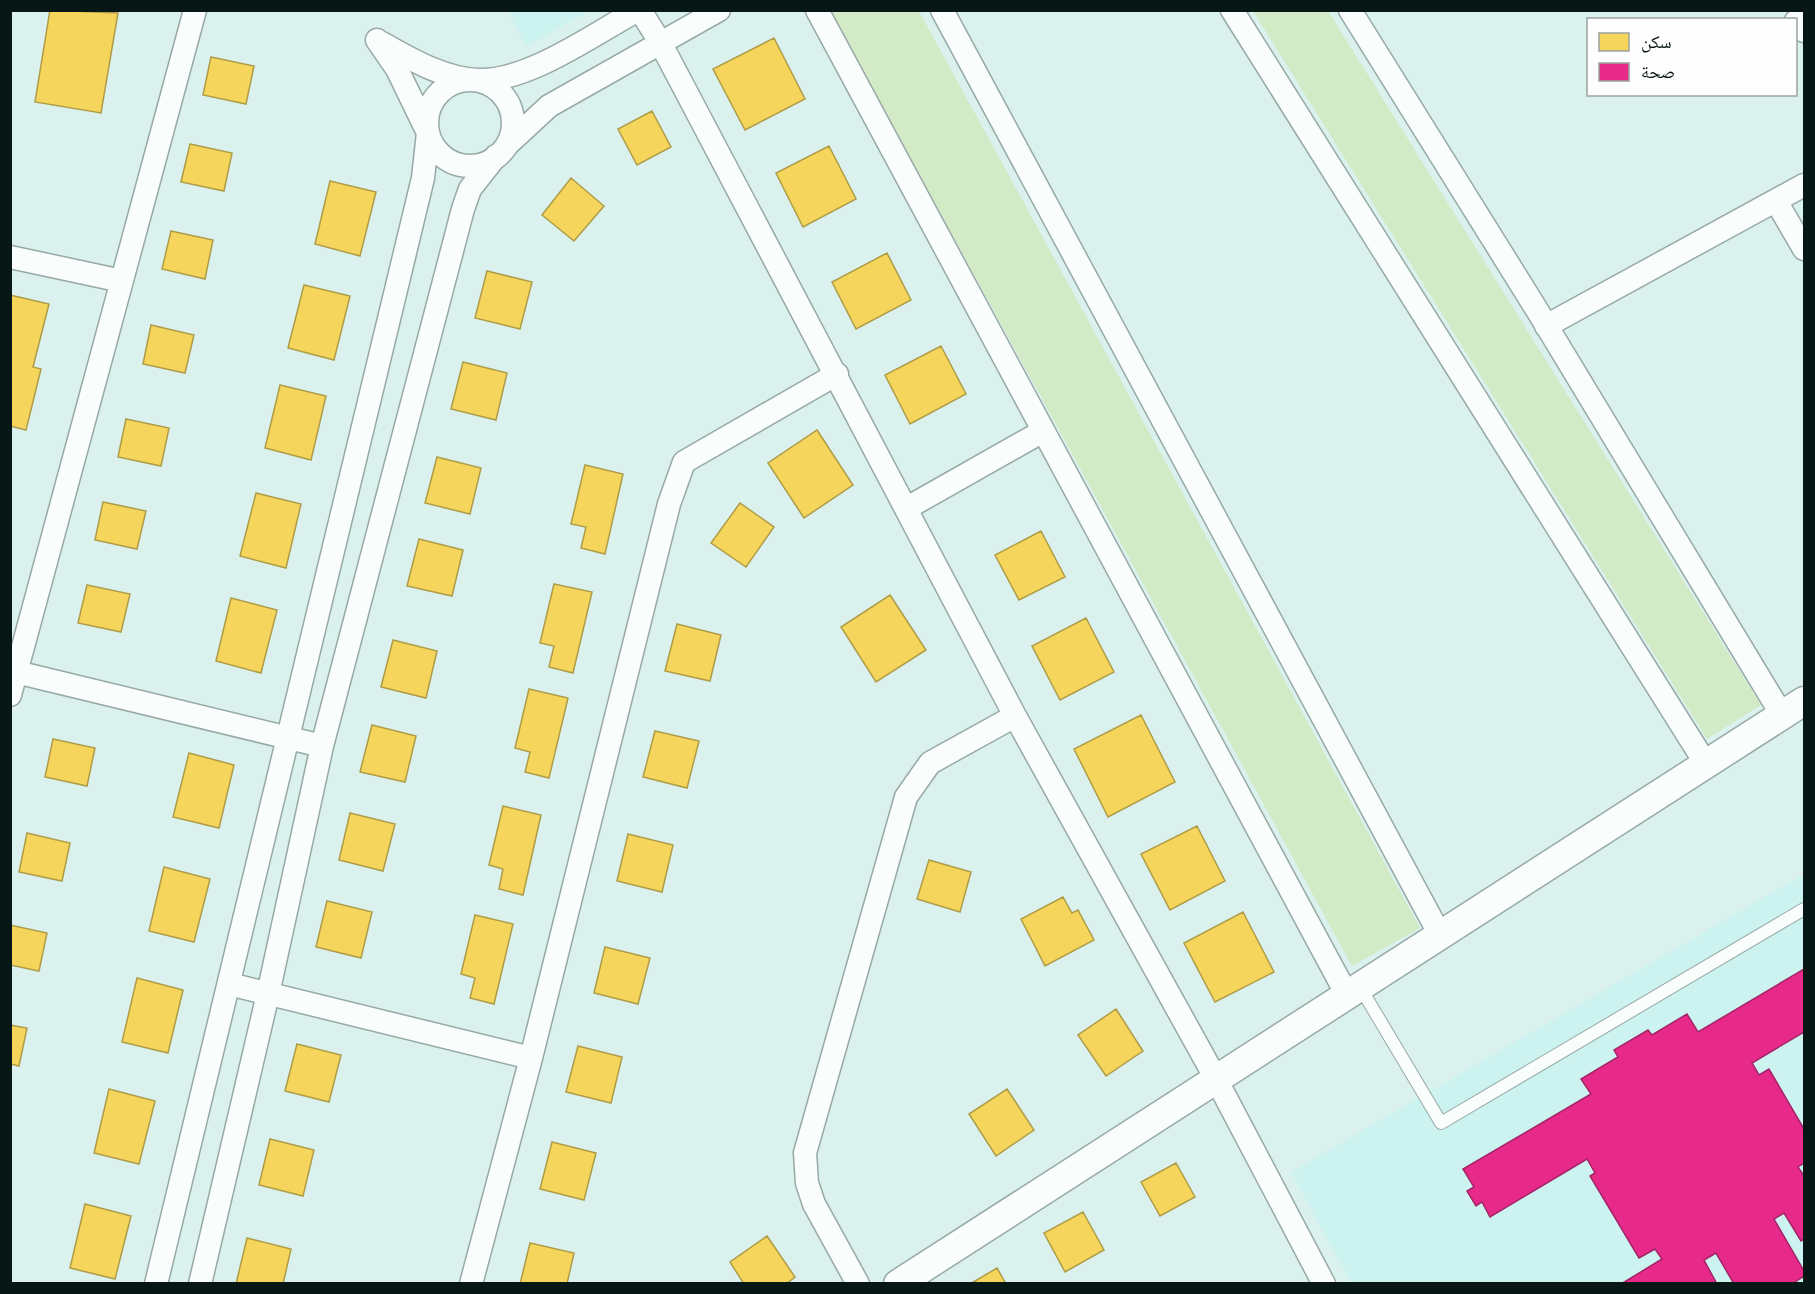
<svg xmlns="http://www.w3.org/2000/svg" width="1815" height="1294" viewBox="0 0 1815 1294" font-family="Georgia,'Noto Naskh Arabic',serif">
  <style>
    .built { fill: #ccf3ef }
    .green { fill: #d2eac5 }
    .homes { fill: #f6d55c; stroke: #ae9c47; stroke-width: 1.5 }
    .health { fill: #e7298a; stroke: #a42467; stroke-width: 1.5 }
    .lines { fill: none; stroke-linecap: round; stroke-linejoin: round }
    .service-casing { stroke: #97a9a7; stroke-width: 14 }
    .minor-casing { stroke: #97a9a7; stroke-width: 25 }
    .tertiary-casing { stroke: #97a9a7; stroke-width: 31 }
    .service { stroke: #f9fdfc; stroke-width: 12 }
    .minor { stroke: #f9fdfc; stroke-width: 22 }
    .tertiary { stroke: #f9fdfc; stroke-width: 28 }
  </style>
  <rect width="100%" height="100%" fill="#daf1ee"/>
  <path class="built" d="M 508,11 L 590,11 L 526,46 Z
    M 1804,874 L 1804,1283 L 1351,1283 L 1291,1172 Z"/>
  <path class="green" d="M 830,11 L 919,11 L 1420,928 L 1352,966 Z
    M 1253,11 L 1328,11 L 1761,705 L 1707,739 Z"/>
  <path class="homes" d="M 50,10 L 118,13 L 101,113 L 35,102 Z
    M 774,38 L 805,99 L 745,130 L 713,69 Z
    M 211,57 L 254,66 L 246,104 L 203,95 Z
    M 652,111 L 671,147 L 637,165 L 618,129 Z
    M 190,144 L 232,153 L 224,191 L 181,182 Z
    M 829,146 L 856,199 L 803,227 L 776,173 Z
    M 571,178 L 604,206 L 574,241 L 542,215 Z
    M 330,181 L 376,192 L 360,256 L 315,244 Z
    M 171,231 L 213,240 L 205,279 L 162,269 Z
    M 887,253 L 911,300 L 856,329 L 832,282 Z
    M 487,271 L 532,282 L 520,329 L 475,318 Z
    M 304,285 L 350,296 L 334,360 L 288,348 Z
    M 10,295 L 49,304 L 33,367 L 41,369 L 26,430 L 10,426 Z
    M 151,325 L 194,335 L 185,373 L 143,364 Z
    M 941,346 L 966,394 L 910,424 L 885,375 Z
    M 463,362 L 507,373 L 496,420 L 451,409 Z
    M 280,385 L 326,396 L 311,460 L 265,448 Z
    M 126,419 L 169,428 L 161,466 L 118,457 Z
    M 817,430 L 853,485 L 804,518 L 768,463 Z
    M 437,457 L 481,468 L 470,514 L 425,503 Z
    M 585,465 L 623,474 L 605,554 L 581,548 L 586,527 L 571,524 Z
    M 256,493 L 301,504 L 286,568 L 240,556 Z
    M 103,502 L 146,511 L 137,549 L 95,540 Z
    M 740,503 L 774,527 L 746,567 L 711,543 Z
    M 1041,531 L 1065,577 L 1019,600 L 995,555 Z
    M 419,539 L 463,550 L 452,596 L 407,586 Z
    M 554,584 L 592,592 L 573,673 L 549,667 L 554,646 L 540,643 Z
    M 87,585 L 130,594 L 121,632 L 78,623 Z
    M 890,595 L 926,650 L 876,682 L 841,627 Z
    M 231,598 L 277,610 L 261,673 L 216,661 Z
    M 1086,618 L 1114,672 L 1060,700 L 1032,646 Z
    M 677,624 L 721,635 L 710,681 L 665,671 Z
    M 393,640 L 437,651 L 426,698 L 381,687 Z
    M 529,689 L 568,698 L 549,778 L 525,772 L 530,752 L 515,748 Z
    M 1141,715 L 1175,782 L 1108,817 L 1074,749 Z
    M 372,725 L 416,736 L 405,782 L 360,772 Z
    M 655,731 L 699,741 L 687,788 L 643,777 Z
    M 53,739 L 95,748 L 87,786 L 45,777 Z
    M 189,753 L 234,765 L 219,828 L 173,817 Z
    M 503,806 L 541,815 L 523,895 L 499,889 L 503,869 L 489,865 Z
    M 350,813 L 395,824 L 383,871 L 339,860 Z
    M 1197,826 L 1225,881 L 1170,910 L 1141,854 Z
    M 27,833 L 70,843 L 62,881 L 19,872 Z
    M 628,834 L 673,845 L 662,892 L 617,881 Z
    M 929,860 L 971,872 L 960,912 L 917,899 Z
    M 164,867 L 210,879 L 194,942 L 149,931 Z
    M 1063,897 L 1072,913 L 1078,910 L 1094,940 L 1045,966 L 1021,919 Z
    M 327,901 L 372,912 L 361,958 L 316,947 Z
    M 1243,912 L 1274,972 L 1215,1002 L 1184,943 Z
    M 475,915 L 513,924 L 494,1004 L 470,998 L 475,978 L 461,974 Z
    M 10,925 L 47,933 L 39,971 L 10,965 Z
    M 605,947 L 650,958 L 638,1004 L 594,993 Z
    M 137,978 L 183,990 L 168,1053 L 122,1042 Z
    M 1116,1009 L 1143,1051 L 1106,1076 L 1078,1035 Z
    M 10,1025 L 27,1028 L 19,1066 L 10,1064 Z
    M 297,1044 L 341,1055 L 329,1102 L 285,1091 Z
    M 578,1046 L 622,1057 L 611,1103 L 566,1092 Z
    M 109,1089 L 155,1101 L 139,1164 L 94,1153 Z
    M 1007,1089 L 1034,1130 L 996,1156 L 969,1114 Z
    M 270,1139 L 314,1150 L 303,1196 L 259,1185 Z
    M 552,1142 L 596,1153 L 584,1200 L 540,1189 Z
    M 1176,1163 L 1195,1197 L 1160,1216 L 1141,1182 Z
    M 85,1204 L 131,1216 L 115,1279 L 70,1268 Z
    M 1083,1212 L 1104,1250 L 1065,1272 L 1044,1233 Z
    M 767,1236 L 795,1277 L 786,1284 L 744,1284 L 730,1262 Z
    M 247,1238 L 291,1249 L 283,1284 L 236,1284 Z
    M 530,1243 L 574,1253 L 567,1284 L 520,1284 Z
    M 997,1268 L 1006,1284 L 970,1284 Z"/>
  <path class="health" d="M 1804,969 L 1804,1032 L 1752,1063 L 1759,1075 L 1769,1069 L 1804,1129 L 1804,1163 L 1798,1167 L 1804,1176 L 1804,1239 L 1801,1241 L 1784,1213 L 1774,1219 L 1804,1271 L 1804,1276 L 1792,1284 L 1734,1284 L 1716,1253 L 1704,1260 L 1717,1284 L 1621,1284 L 1662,1259 L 1655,1249 L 1639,1258 L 1590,1176 L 1595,1173 L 1587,1159 L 1490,1217 L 1482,1202 L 1476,1206 L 1467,1191 L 1474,1187 L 1463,1169 L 1591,1094 L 1581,1079 L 1618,1057 L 1614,1050 L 1648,1030 L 1652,1035 L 1687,1014 L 1698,1032 Z"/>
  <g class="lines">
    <g class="service-casing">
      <path id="service" d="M 1360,987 L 1441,1123 L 1804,909"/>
    </g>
    <g class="minor-casing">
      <path id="minor" d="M 640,10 L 660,42 L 1015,716 L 1216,1079 L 1324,1284
        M 817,10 L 1347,995
        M 942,10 L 1440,935
        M 1232,10 L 1706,764
        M 1350,10 L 1537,310 L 1782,715
        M 1796,21 L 1804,31
        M 382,43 C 410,59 446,80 480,80 C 529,81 594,34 638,10
        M427 123a43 43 0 1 1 86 0a43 43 0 1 1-86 0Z
        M 508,144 L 549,106 L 719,10
        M 1776,201 L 1804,249
        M 10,257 L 122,281
        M 1546,326 L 1804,185
        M 907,508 L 1043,431
        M 16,672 L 322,746
        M 10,695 L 195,10
        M 229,984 L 531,1058
        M 156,1284 L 423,178 L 428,133 L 397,69 L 377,40
        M 200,1284 L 268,994 L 322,746 L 463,209 L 470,189 L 496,156
        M 471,1284 L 531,1058 L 669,504 L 684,462 L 837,374
        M 858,1284 L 814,1204 L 807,1183 L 805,1153 L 906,797 L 930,763 L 1015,716"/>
    </g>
    <g class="tertiary-casing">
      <path id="tertiary" d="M 898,1284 L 1804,701"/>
    </g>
    <use href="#service" class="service"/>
    <use href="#minor" class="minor"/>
    <use href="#tertiary" class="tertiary"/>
  </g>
  <rect width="1815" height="1294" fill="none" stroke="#071716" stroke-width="24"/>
  <rect x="1587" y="18" width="210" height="78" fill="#fefefe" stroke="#9ba2a1" stroke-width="1.5"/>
  <rect x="1599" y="33" width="30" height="18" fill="#f6d55c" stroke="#9ba2a1" stroke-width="1.5"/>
  <text x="1641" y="48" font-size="18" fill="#071716">سكن</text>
  <rect x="1599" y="63" width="30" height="18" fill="#e7298a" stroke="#9ba2a1" stroke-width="1.5"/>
  <text x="1641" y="78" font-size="18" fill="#071716">صحة</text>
</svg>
